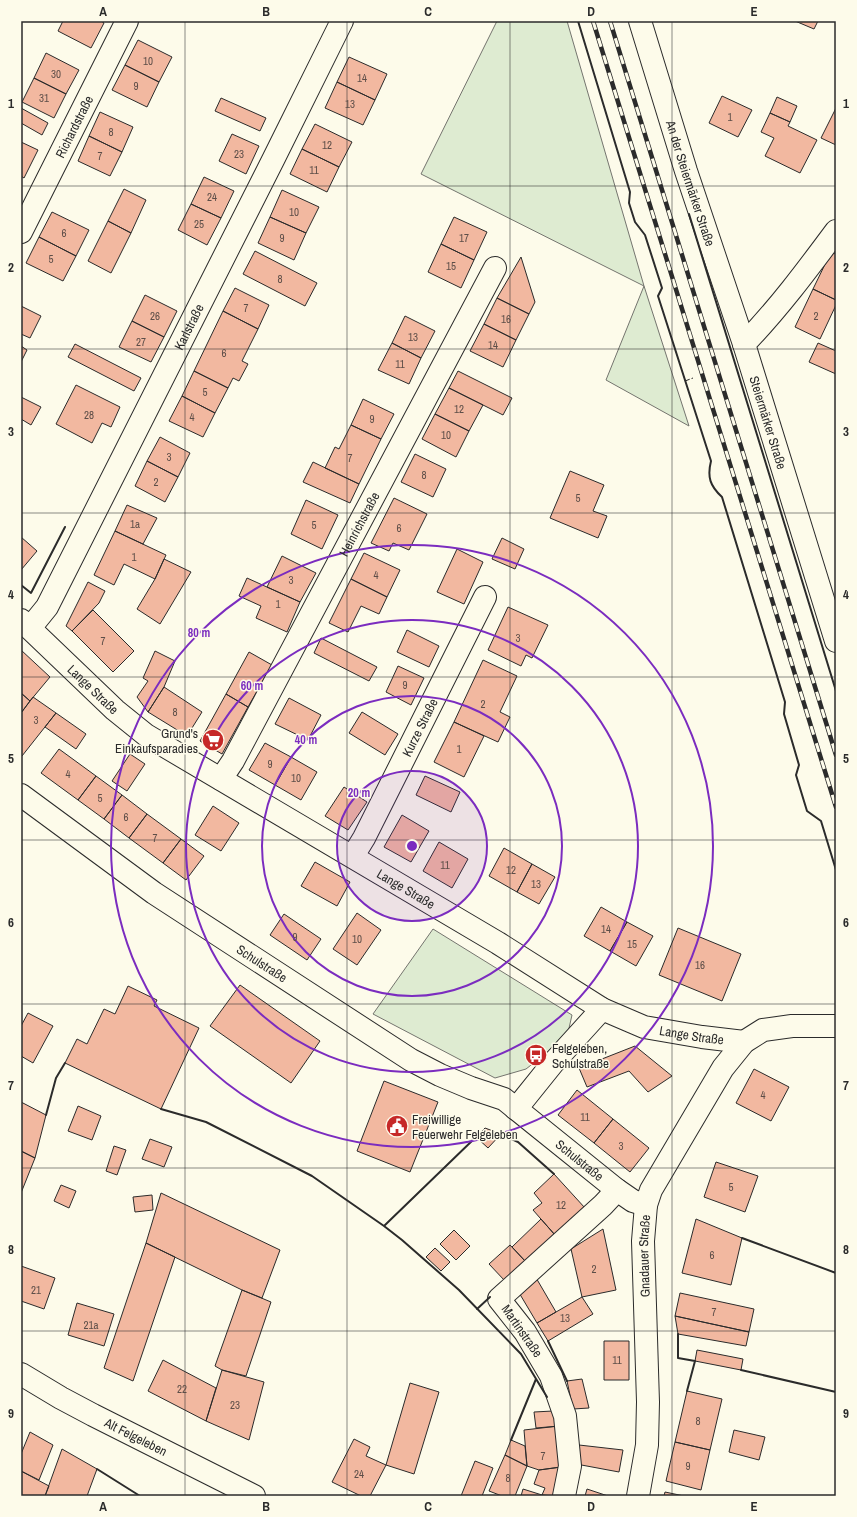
<svg xmlns="http://www.w3.org/2000/svg" width="857" height="1517" viewBox="0 0 857 1517" font-family="'Archivo Narrow',sans-serif">
  <style>
    .green { fill: #deebd1; stroke: #74746e }
    .building { fill: #f2b8a0; stroke: #2b2b2b }
    .lines { fill: none; stroke-linecap: round; stroke-linejoin: round }
    .minor-casing { stroke: #2b2b2b; stroke-width: 24 }
    .tertiary-casing { stroke: #2b2b2b; stroke-width: 24 }
    .minor { stroke: #fdfbea; stroke-width: 22 }
    .tertiary { stroke: #fdfbea; stroke-width: 22 }
    .rail-casing { stroke: #2b2b2b; stroke-width: 4.5 }
    .rail { stroke: #fdfbea; stroke-width: 3; stroke-dasharray: 9; stroke-linecap: butt }
    .fence { stroke: #2b2b2b; stroke-width: 1; stroke-dasharray: 5 2; stroke-linecap: butt }
    .wall { stroke: #2b2b2b; stroke-width: 2 }
    .grid { fill: none; stroke: #2b2b2b; stroke-width: 1; stroke-opacity: 0.55 }
    .ring { fill: none; stroke: #7b2cbf; stroke-width: 2 }
    .labels { text-anchor: middle; dominant-baseline: central; stroke-width: 3; stroke-linejoin: round; paint-order: stroke }
    .number-label { font-size: 11px; fill: #5d4e48 }
    .street-label { font-size: 13px; fill: #2b2b2b; stroke: #fdfbea }
    .poi-label { font-size: 13px; fill: #2b2b2b; stroke: #fdfbea; text-anchor: start }
    .centre { fill: #7b2cbf; stroke: #fdfbea; stroke-width: 2 }
    .ring-label { font-size: 12px; text-anchor: middle; font-weight: bold; fill: #7b2cbf; stroke: #fdfbea; stroke-width: 3; stroke-linejoin: round; paint-order: stroke }
    .neatline { fill: none; stroke: #2b2b2b; stroke-width: 1.5 }
    .grid-label { font-size: 13px; text-anchor: middle; font-weight: bold; fill: #2b2b2b }
  </style>
  <rect width="100%" height="100%" fill="#fdfbea"/>
  <path class="green" d="M 497,21 L 567,21 L 644,286 L 689,426 L 606,380 L 644,286 L 421,174 Z
    M 433,929 L 572,1015 L 567,1037 L 526,1069 L 495,1078 L 373,1014 Z"/>
  <path class="building" d="M 63,21 L 101,21 L 104,23 L 91,48 L 58,31 Z
    M 795,21 L 818,21 L 814,29 Z
    M 138,40 L 172,57 L 159,82 L 125,65 Z
    M 46,53 L 79,70 L 66,94 L 34,78 Z
    M 349,57 L 387,74 L 375,100 L 337,82 Z
    M 125,65 L 159,82 L 147,107 L 112,90 Z
    M 34,78 L 66,94 L 54,118 L 22,102 Z
    M 337,82 L 375,100 L 363,125 L 325,108 Z
    M 722,96 L 752,110 L 738,137 L 709,123 Z
    M 777,97 L 797,106 L 790,122 L 770,113 Z
    M 221,98 L 266,118 L 260,131 L 215,111 Z
    M 21,108 L 48,123 L 42,135 L 21,123 Z
    M 836,108 L 836,145 L 821,138 Z
    M 100,112 L 133,127 L 122,152 L 89,136 Z
    M 770,113 L 790,122 L 788,126 L 817,140 L 800,173 L 765,156 L 774,138 L 761,132 Z
    M 315,124 L 352,142 L 339,167 L 302,149 Z
    M 232,134 L 259,146 L 246,174 L 219,161 Z
    M 89,136 L 122,152 L 110,176 L 78,161 Z
    M 21,142 L 38,150 L 24,178 L 21,176 Z
    M 302,149 L 339,167 L 327,192 L 290,174 Z
    M 204,177 L 234,191 L 221,218 L 191,204 Z
    M 124,189 L 146,200 L 131,233 L 108,221 Z
    M 282,190 L 319,207 L 306,233 L 270,217 Z
    M 191,204 L 221,218 L 207,245 L 178,230 Z
    M 52,212 L 89,230 L 76,256 L 39,237 Z
    M 270,217 L 306,233 L 294,260 L 258,243 Z
    M 454,217 L 487,232 L 474,260 L 441,244 Z
    M 108,221 L 131,233 L 111,273 L 88,261 Z
    M 39,237 L 76,256 L 63,281 L 26,263 Z
    M 441,244 L 474,260 L 461,288 L 428,272 Z
    M 255,251 L 317,283 L 305,306 L 243,274 Z
    M 831,252 L 836,254 L 836,300 L 813,289 Z
    M 521,257 L 535,302 L 529,314 L 497,298 Z
    M 235,288 L 269,305 L 258,329 L 223,311 Z
    M 813,289 L 836,300 L 836,305 L 820,339 L 795,327 Z
    M 145,295 L 177,311 L 164,337 L 132,321 Z
    M 497,298 L 529,314 L 516,340 L 484,324 Z
    M 21,306 L 41,316 L 30,338 L 21,334 Z
    M 223,311 L 258,329 L 242,361 L 248,364 L 239,381 L 233,378 L 228,388 L 194,371 Z
    M 405,316 L 435,331 L 421,358 L 392,343 Z
    M 132,321 L 164,337 L 151,362 L 119,347 Z
    M 484,324 L 516,340 L 503,367 L 470,351 Z
    M 392,343 L 421,358 L 409,384 L 378,370 Z
    M 818,343 L 836,351 L 836,374 L 809,362 Z
    M 75,344 L 141,378 L 134,391 L 68,357 Z
    M 21,346 L 27,350 L 21,362 Z
    M 194,371 L 228,388 L 215,413 L 182,396 Z
    M 458,371 L 512,398 L 503,415 L 449,388 Z
    M 76,385 L 120,407 L 111,427 L 102,423 L 92,443 L 56,424 Z
    M 449,388 L 483,405 L 469,431 L 435,414 Z
    M 182,396 L 215,413 L 203,437 L 169,421 Z
    M 21,397 L 41,407 L 31,425 L 21,419 Z
    M 363,399 L 394,414 L 381,439 L 351,425 Z
    M 435,414 L 469,431 L 456,457 L 422,439 Z
    M 351,425 L 381,439 L 359,484 L 325,468 L 335,447 L 339,449 Z
    M 160,437 L 190,453 L 178,477 L 147,461 Z
    M 415,454 L 446,469 L 433,497 L 401,482 Z
    M 147,461 L 178,477 L 165,502 L 135,486 Z
    M 313,462 L 359,484 L 350,503 L 303,482 Z
    M 570,471 L 604,485 L 593,511 L 607,516 L 598,538 L 550,518 Z
    M 394,498 L 427,514 L 409,550 L 393,543 L 389,551 L 371,543 Z
    M 306,500 L 338,515 L 322,549 L 291,534 Z
    M 127,505 L 157,518 L 143,544 L 115,531 Z
    M 115,531 L 166,555 L 155,579 L 124,564 L 114,585 L 94,575 Z
    M 21,537 L 37,551 L 21,570 Z
    M 502,538 L 524,549 L 515,569 L 492,559 Z
    M 457,549 L 483,562 L 464,604 L 437,592 Z
    M 364,553 L 400,570 L 387,597 L 351,579 Z
    M 282,556 L 316,573 L 300,602 L 267,587 Z
    M 164,559 L 191,572 L 160,624 L 137,609 L 155,579 Z
    M 247,578 L 300,602 L 287,632 L 256,618 L 261,606 L 239,596 Z
    M 351,579 L 387,597 L 379,614 L 361,606 L 348,632 L 329,623 Z
    M 88,582 L 105,591 L 99,603 L 72,631 L 66,626 Z
    M 508,607 L 548,625 L 532,658 L 526,655 L 521,666 L 488,650 Z
    M 93,610 L 134,651 L 113,672 L 72,631 Z
    M 407,630 L 439,646 L 429,667 L 397,652 Z
    M 321,638 L 377,667 L 369,681 L 314,653 Z
    M 21,650 L 50,677 L 30,701 L 21,693 Z
    M 155,651 L 175,661 L 164,687 L 148,712 L 137,697 L 148,681 L 143,678 Z
    M 249,652 L 272,665 L 248,707 L 226,694 Z
    M 483,660 L 517,676 L 500,712 L 510,717 L 498,742 L 454,722 Z
    M 398,666 L 424,678 L 411,705 L 386,692 Z
    M 164,687 L 202,712 L 187,736 L 148,712 Z
    M 21,693 L 30,701 L 21,713 Z
    M 226,694 L 248,707 L 222,754 L 200,741 Z
    M 33,697 L 56,713 L 22,756 L 21,755 L 21,713 Z
    M 289,698 L 321,715 L 308,740 L 275,724 Z
    M 362,712 L 398,734 L 385,755 L 349,733 Z
    M 56,713 L 86,734 L 76,749 L 45,727 Z
    M 454,722 L 484,736 L 464,777 L 434,762 Z
    M 265,743 L 291,757 L 275,785 L 249,770 Z
    M 59,749 L 96,776 L 78,800 L 41,773 Z
    M 130,754 L 145,764 L 127,791 L 112,781 Z
    M 291,757 L 317,772 L 301,800 L 275,785 Z
    M 96,776 L 122,795 L 104,819 L 78,800 Z
    M 425,776 L 460,792 L 451,812 L 416,795 Z
    M 344,787 L 367,802 L 348,830 L 325,816 Z
    M 122,795 L 147,814 L 129,838 L 104,819 Z
    M 213,806 L 239,823 L 221,851 L 195,835 Z
    M 147,814 L 181,839 L 163,863 L 129,838 Z
    M 402,815 L 429,831 L 411,862 L 384,847 Z
    M 181,839 L 204,856 L 186,880 L 163,863 Z
    M 439,842 L 468,859 L 452,888 L 423,871 Z
    M 504,848 L 532,864 L 517,892 L 489,876 Z
    M 315,862 L 350,882 L 337,906 L 301,886 Z
    M 532,864 L 555,877 L 539,904 L 517,892 Z
    M 601,907 L 627,922 L 610,951 L 584,936 Z
    M 357,913 L 381,930 L 357,965 L 333,949 Z
    M 284,914 L 321,939 L 307,960 L 270,935 Z
    M 627,922 L 653,936 L 636,966 L 610,951 Z
    M 678,928 L 741,954 L 722,1001 L 659,975 Z
    M 240,985 L 320,1041 L 291,1083 L 210,1026 Z
    M 128,986 L 157,1000 L 154,1006 L 199,1028 L 161,1109 L 65,1063 L 77,1039 L 87,1044 L 104,1009 L 115,1014 Z
    M 28,1013 L 53,1026 L 33,1063 L 21,1056 L 21,1026 Z
    M 635,1046 L 672,1076 L 648,1092 L 629,1071 L 587,1087 L 579,1068 Z
    M 754,1069 L 789,1087 L 771,1121 L 736,1103 Z
    M 384,1081 L 438,1102 L 410,1172 L 357,1151 Z
    M 577,1090 L 613,1119 L 594,1143 L 558,1115 Z
    M 21,1102 L 46,1115 L 35,1158 L 21,1151 Z
    M 78,1106 L 101,1116 L 92,1140 L 68,1131 Z
    M 613,1119 L 649,1148 L 630,1172 L 594,1143 Z
    M 485,1128 L 501,1134 L 488,1148 L 476,1137 Z
    M 150,1139 L 172,1147 L 164,1167 L 142,1159 Z
    M 114,1146 L 126,1150 L 117,1175 L 106,1171 Z
    M 21,1151 L 35,1158 L 21,1193 Z
    M 716,1162 L 758,1176 L 745,1212 L 704,1197 Z
    M 554,1174 L 585,1208 L 555,1235 L 533,1210 L 542,1203 L 534,1193 Z
    M 61,1185 L 76,1191 L 69,1208 L 54,1201 Z
    M 161,1193 L 280,1250 L 262,1298 L 242,1290 L 146,1243 Z
    M 152,1195 L 153,1210 L 135,1212 L 133,1197 Z
    M 541,1219 L 555,1235 L 526,1262 L 512,1247 Z
    M 696,1219 L 742,1238 L 731,1285 L 682,1273 Z
    M 603,1229 L 616,1290 L 582,1297 L 571,1249 Z
    M 454,1230 L 470,1246 L 456,1260 L 440,1244 Z
    M 146,1243 L 175,1257 L 133,1381 L 104,1368 Z
    M 510,1245 L 526,1262 L 505,1281 L 489,1264 Z
    M 435,1248 L 450,1262 L 441,1271 L 426,1257 Z
    M 21,1266 L 55,1278 L 44,1309 L 21,1301 Z
    M 535,1276 L 556,1312 L 537,1323 L 518,1291 Z
    M 242,1290 L 271,1302 L 246,1376 L 222,1370 L 215,1366 Z
    M 680,1293 L 754,1309 L 749,1332 L 675,1316 Z
    M 582,1297 L 593,1314 L 548,1341 L 537,1323 Z
    M 77,1303 L 114,1314 L 104,1346 L 68,1335 Z
    M 675,1316 L 749,1332 L 746,1346 L 678,1334 Z
    M 604,1341 L 629,1341 L 629,1380 L 604,1380 Z
    M 697,1350 L 743,1359 L 741,1370 L 695,1361 Z
    M 163,1360 L 216,1388 L 206,1421 L 148,1391 Z
    M 222,1370 L 264,1382 L 249,1440 L 206,1421 Z
    M 582,1379 L 589,1408 L 573,1409 L 567,1381 Z
    M 410,1383 L 439,1392 L 414,1474 L 386,1465 Z
    M 687,1391 L 722,1399 L 710,1450 L 675,1442 Z
    M 553,1411 L 559,1426 L 536,1428 L 534,1412 Z
    M 559,1426 L 561,1467 L 539,1470 L 527,1466 L 524,1430 Z
    M 734,1430 L 765,1437 L 759,1460 L 729,1452 Z
    M 30,1432 L 53,1445 L 39,1480 L 21,1471 L 21,1454 Z
    M 354,1439 L 370,1447 L 366,1456 L 386,1465 L 370,1496 L 361,1496 L 332,1482 Z
    M 511,1440 L 525,1446 L 527,1466 L 505,1455 Z
    M 675,1442 L 710,1450 L 701,1490 L 666,1481 Z
    M 579,1445 L 623,1450 L 619,1472 L 576,1464 Z
    M 62,1449 L 97,1469 L 87,1496 L 45,1496 Z
    M 505,1455 L 527,1466 L 515,1496 L 502,1496 L 489,1491 Z
    M 475,1461 L 493,1468 L 482,1496 L 461,1496 Z
    M 561,1467 L 554,1496 L 542,1495 L 545,1488 L 534,1484 L 539,1470 Z
    M 21,1471 L 49,1486 L 45,1496 L 21,1496 Z
    M 523,1489 L 542,1495 L 546,1496 L 521,1496 Z
    M 587,1489 L 608,1496 L 585,1496 Z
    M 665,1492 L 684,1496 L 664,1496 Z"/>
  <g class="lines">
    <g class="minor-casing">
      <g id="minor">
        <path id="s1" d="M 640,21 L 686,171 L 744,344"/>
        <path id="s2" d="M 836,231 C 807,270 778,309 744,344 L 836,641"/>
        <path id="s3" d="M 21,232 L 127,21"/>
        <path id="s4" d="M 21,620 L 115,710 L 146,735 L 498,943 L 602,1009 L 644,1027 L 702,1037 L 744,1042"/>
        <path id="s5" d="M 30,628 L 47,607 L 274,158 L 342,21"/>
        <path id="s6" d="M 221,779 L 233,761 L 495,268"/>
        <path id="s7" d="M 21,795 L 154,893 L 411,1060 L 440,1075 L 471,1088 L 504,1099 L 617,1190 L 633,1201 L 646,1205"/>
        <path id="s8" d="M 353,856 L 364,838 L 485,597"/>
        <path d="M 516,1109 L 553,1063 L 602,1009"/>
        <path d="M 564,1496 L 570,1466 L 565,1416 L 551,1376 L 525,1332 L 499,1299 L 603,1205 L 617,1190"/>
      </g>
    </g>
    <g class="tertiary-casing">
      <g id="tertiary">
        <path id="s9" d="M 21,1374 L 61,1398 L 93,1415 L 254,1496"/>
        <path id="s10" d="M 638,1496 L 647,1445 L 648,1402 L 643,1241 L 646,1205 L 651,1190 L 723,1068 L 744,1042 L 763,1030 L 792,1026 L 836,1026"/>
      </g>
    </g>
    <use href="#minor" class="minor"/>
    <use href="#tertiary" class="tertiary"/>
    <g class="rail-casing">
      <path id="rail" d="M 593,21 L 836,807
        M 610,21 L 836,755"/>
    </g>
    <use href="#rail" class="rail"/>
    <path class="fence" d="M 685,381 L 693,378"/>
    <path class="wall" d="M 578,21 L 630,192 L 629,203 L 635,222 L 645,235 L 662,288 L 658,296 L 711,461 C 707,477 710,486 722,497 L 785,702 L 784,714 L 799,765 L 796,775 L 807,811 L 821,821 L 836,870
      M 689,214 L 836,691
      M 21,585 L 31,593 L 65,527
      M 161,1109 L 206,1122 L 312,1176 L 384,1226 L 476,1137
      M 46,1115 L 56,1078 L 65,1063
      M 501,1134 L 518,1142 L 554,1174
      M 384,1226 L 402,1240 L 459,1290 L 521,1354 L 547,1397
      M 742,1238 L 836,1273
      M 477,1309 L 490,1297
      M 678,1334 L 678,1358 L 695,1361 L 687,1391
      M 548,1341 L 567,1381
      M 741,1370 L 836,1392
      M 511,1440 L 536,1379
      M 97,1469 L 140,1496"/>
  </g>
  <path class="grid" d="M 185,21 L 185,1496M 347,21 L 347,1496M 510,21 L 510,1496M 672,21 L 672,1496M 21,186 L 836,186M 21,349 L 836,349M 21,513 L 836,513M 21,677 L 836,677M 21,840 L 836,840M 21,1004 L 836,1004M 21,1168 L 836,1168M 21,1331 L 836,1331"/>
  <circle cx="412" cy="846" r="75" fill="#7b2cbf" fill-opacity=".12"/>
  <g class="ring">
    <circle cx="412" cy="846" r="75"/>
    <circle cx="412" cy="846" r="150"/>
    <circle cx="412" cy="846" r="226"/>
    <circle cx="412" cy="846" r="301"/>
  </g>
  <defs>
    <g id="supermarket-disc" transform="scale(1.15)"><circle r="9.5" fill="#c62828" stroke="#fdfbea"/><path d="M-6-5.5h2.5l.6 2H6L4.5 2H-2.5L-4.4-4H-6ZM-1.5 3.2a1.3 1.3 0 1 0 .1 0ZM3 3.2a1.3 1.3 0 1 0 .1 0Z" fill="#fff"/></g>
    <g id="bus-disc" transform="scale(1.15)"><circle r="9.5" fill="#c62828" stroke="#fdfbea"/><path d="M-5-6H5V4H4V6H2V4H-2V6H-4V4H-5ZM-3.5-4V0h7V-4ZM-3.5 1.2v1.5H-2V1.2ZM2 1.2v1.5H3.5V1.2Z" fill="#fff"/></g>
    <g id="civic-disc" transform="scale(1.15)"><circle r="9.5" fill="#c62828" stroke="#fdfbea"/><path d="M-.6-6.5H3V-4.5H.6V-3L4-1V1h2V6H-6V1h2V-1L-.6-3ZM-1.2 2.5V6h2.4V2.5Z" fill="#fff"/></g>
  </defs>
  <g fill-rule="evenodd">
    <use href="#supermarket-disc" x="213" y="740"/>
    <use href="#bus-disc" x="536" y="1055"/>
    <use href="#civic-disc" x="397" y="1126"/>
  </g>
  <g class="labels">
    <g class="number-label">
      <text x="148" y="61">10</text>
      <text x="56" y="74">30</text>
      <text x="362" y="78">14</text>
      <text x="136" y="86">9</text>
      <text x="44" y="98">31</text>
      <text x="350" y="104">13</text>
      <text x="730" y="117">1</text>
      <text x="111" y="132">8</text>
      <text x="327" y="145">12</text>
      <text x="239" y="154">23</text>
      <text x="100" y="156">7</text>
      <text x="314" y="170">11</text>
      <text x="212" y="197">24</text>
      <text x="294" y="212">10</text>
      <text x="199" y="224">25</text>
      <text x="64" y="233">6</text>
      <text x="282" y="238">9</text>
      <text x="464" y="238">17</text>
      <text x="51" y="259">5</text>
      <text x="451" y="266">15</text>
      <text x="280" y="279">8</text>
      <text x="246" y="308">7</text>
      <text x="155" y="316">26</text>
      <text x="816" y="316">2</text>
      <text x="506" y="319">16</text>
      <text x="413" y="337">13</text>
      <text x="141" y="342">27</text>
      <text x="493" y="345">14</text>
      <text x="224" y="353">6</text>
      <text x="400" y="364">11</text>
      <text x="205" y="392">5</text>
      <text x="459" y="409">12</text>
      <text x="89" y="415">28</text>
      <text x="192" y="417">4</text>
      <text x="372" y="419">9</text>
      <text x="446" y="435">10</text>
      <text x="169" y="457">3</text>
      <text x="350" y="458">7</text>
      <text x="424" y="475">8</text>
      <text x="156" y="482">2</text>
      <text x="578" y="498">5</text>
      <text x="135" y="524">1a</text>
      <text x="314" y="525">5</text>
      <text x="399" y="528">6</text>
      <text x="134" y="557">1</text>
      <text x="376" y="575">4</text>
      <text x="291" y="580">3</text>
      <text x="278" y="604">1</text>
      <text x="518" y="638">3</text>
      <text x="103" y="641">7</text>
      <text x="405" y="685">9</text>
      <text x="483" y="704">2</text>
      <text x="175" y="712">8</text>
      <text x="36" y="720">3</text>
      <text x="459" y="749">1</text>
      <text x="270" y="764">9</text>
      <text x="68" y="774">4</text>
      <text x="296" y="778">10</text>
      <text x="100" y="798">5</text>
      <text x="126" y="817">6</text>
      <text x="155" y="838">7</text>
      <text x="445" y="865">11</text>
      <text x="511" y="870">12</text>
      <text x="536" y="884">13</text>
      <text x="606" y="929">14</text>
      <text x="295" y="937">9</text>
      <text x="357" y="939">10</text>
      <text x="632" y="944">15</text>
      <text x="700" y="965">16</text>
      <text x="763" y="1095">4</text>
      <text x="585" y="1117">11</text>
      <text x="621" y="1146">3</text>
      <text x="731" y="1187">5</text>
      <text x="561" y="1205">12</text>
      <text x="712" y="1255">6</text>
      <text x="594" y="1269">2</text>
      <text x="36" y="1290">21</text>
      <text x="714" y="1312">7</text>
      <text x="565" y="1318">13</text>
      <text x="91" y="1325">21a</text>
      <text x="617" y="1360">11</text>
      <text x="182" y="1389">22</text>
      <text x="235" y="1405">23</text>
      <text x="698" y="1421">8</text>
      <text x="543" y="1456">7</text>
      <text x="688" y="1466">9</text>
      <text x="359" y="1474">24</text>
      <text x="508" y="1478">8</text>
    </g>
    <g class="street-label">
      <text stroke="none"><textPath href="#s3" startOffset="118">Richardstraße</textPath></text>
      <text stroke="none"><textPath href="#s1" startOffset="170">An der Steiermärker Straße</textPath></text>
      <text stroke="none"><textPath href="#s5" startOffset="341">Karlstraße</textPath></text>
      <text stroke="none"><textPath href="#s2" startOffset="228">Steiermärker Straße</textPath></text>
      <text stroke="none"><textPath href="#s6" startOffset="290">Heinrichstraße</textPath></text>
      <text stroke="none"><textPath href="#s4" startOffset="100">Lange Straße</textPath></text>
      <text stroke="none"><textPath href="#s8" startOffset="145">Kurze Straße</textPath></text>
      <text stroke="none"><textPath href="#s4" startOffset="472">Lange Straße</textPath></text>
      <text stroke="none"><textPath href="#s7" startOffset="294">Schulstraße</textPath></text>
      <text stroke="none"><textPath href="#s4" startOffset="796">Lange Straße</textPath></text>
      <text stroke="none"><textPath href="#s7" startOffset="670">Schulstraße</textPath></text>
      <text stroke="none"><textPath href="#s10" startOffset="241">Gnadauer Straße</textPath></text>
      <text transform="translate(522 1331) rotate(55)">Martinstraße</text>
      <text stroke="none"><textPath href="#s9" startOffset="131">Alt Felgeleben</textPath></text>
    </g>
    <g class="poi-label">
      <text x="198" y="733" text-anchor="end">Grund's<tspan x="198" dy="15">Einkaufsparadies</tspan></text>
      <text x="552" y="1048">Felgeleben,<tspan x="552" dy="15">Schulstraße</tspan></text>
      <text x="412" y="1119">Freiwillige<tspan x="412" dy="15">Feuerwehr Felgeleben</tspan></text>
    </g>
  </g>
  <circle cx="412" cy="846" r="6" class="centre"/>
  <g class="ring-label">
    <text x="199" y="637">80 m</text>
    <text x="252" y="690">60 m</text>
    <text x="306" y="744">40 m</text>
    <text x="359" y="797">20 m</text>
  </g>
  <rect width="857" height="1517" fill="none" stroke="#fdfbea" stroke-width="44"/>
  <rect x="22" y="22" width="813" height="1473" class="neatline"/>
  <g class="grid-label">
    <text x="103" y="16">A</text>
    <text x="266" y="16">B</text>
    <text x="428" y="16">C</text>
    <text x="591" y="16">D</text>
    <text x="754" y="16">E</text>
    <text x="11" y="108">1</text>
    <text x="846" y="108">1</text>
    <text x="11" y="272">2</text>
    <text x="846" y="272">2</text>
    <text x="11" y="436">3</text>
    <text x="846" y="436">3</text>
    <text x="11" y="599">4</text>
    <text x="846" y="599">4</text>
    <text x="11" y="763">5</text>
    <text x="846" y="763">5</text>
    <text x="11" y="927">6</text>
    <text x="846" y="927">6</text>
    <text x="11" y="1090">7</text>
    <text x="846" y="1090">7</text>
    <text x="11" y="1254">8</text>
    <text x="846" y="1254">8</text>
    <text x="11" y="1418">9</text>
    <text x="846" y="1418">9</text>
    <text x="103" y="1511">A</text>
    <text x="266" y="1511">B</text>
    <text x="428" y="1511">C</text>
    <text x="591" y="1511">D</text>
    <text x="754" y="1511">E</text>
  </g>
</svg>
